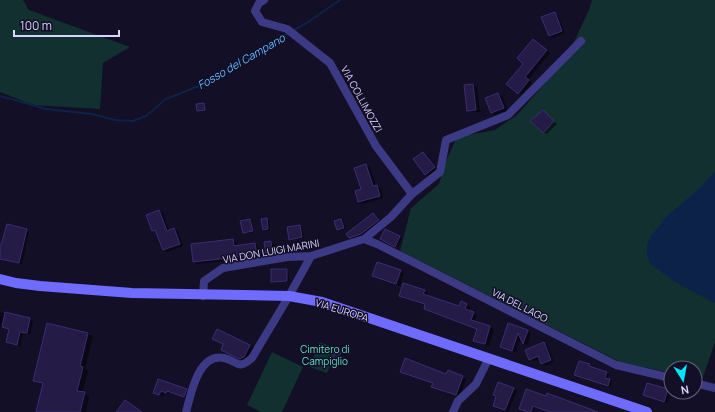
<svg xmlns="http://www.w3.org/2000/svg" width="715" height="412" viewBox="0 0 715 412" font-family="Manrope,sans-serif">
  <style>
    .green { fill: #12302f }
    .water { fill: #0c2248 }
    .shadow { fill: #0007 }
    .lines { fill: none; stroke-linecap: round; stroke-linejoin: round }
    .stream { stroke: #0c2248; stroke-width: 2 }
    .building { fill: #241b47; stroke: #3b2d73 }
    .minor { stroke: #3d3a85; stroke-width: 8 }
    .secondary { stroke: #6f6bff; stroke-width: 10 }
    .labels { text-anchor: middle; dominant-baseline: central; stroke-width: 3; stroke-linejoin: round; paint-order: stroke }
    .street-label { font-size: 10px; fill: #d9d4ff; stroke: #130f26 }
    .park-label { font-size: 10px; fill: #5fe0c0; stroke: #130f26 }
    .water-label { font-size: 11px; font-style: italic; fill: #62b6ff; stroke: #130f26 }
  </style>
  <rect width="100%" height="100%" fill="#130f26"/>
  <path class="green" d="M 0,0 L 23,0 L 29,10 L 130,47 L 103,63 L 100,109 L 33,105 L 0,92 Z
    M 592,0 L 715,0 L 715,342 L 702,380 L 695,379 L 695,368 L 671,368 L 671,373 L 620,362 L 400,251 L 411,208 L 439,184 L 446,161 L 457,137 L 495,130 L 517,115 L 566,59 L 589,10 Z
    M 319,342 L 342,350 L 336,365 L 331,364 L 327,373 L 310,367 Z
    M 272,352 L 303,367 L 282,412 L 261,412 L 247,405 Z"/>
  <path class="water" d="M 715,171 L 715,303 L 682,286 L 651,265 L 647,254 L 647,245 L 651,236 L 659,226 L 666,217 L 700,188 Z"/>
  <path class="shadow" d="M 555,13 L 558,16 L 565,33 L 553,38 L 549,36 Z
    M 537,42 L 550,53 L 528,80 L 532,83 L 522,95 L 519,93 L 525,63 Z
    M 473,85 L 477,87 L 480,112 L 472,112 L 468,110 L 465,86 Z
    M 498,94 L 502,96 L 508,110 L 495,115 L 492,113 Z
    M 543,111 L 557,124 L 547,134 L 543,132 Z
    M 423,153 L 427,155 L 438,170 L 429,176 L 425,174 Z
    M 366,165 L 370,167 L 376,186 L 381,188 L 383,198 L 363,204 L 359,202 Z
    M 159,211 L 163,213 L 169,231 L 174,229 L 178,231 L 183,246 L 167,252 L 164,250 L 157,232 L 153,230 Z
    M 373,214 L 377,216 L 381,222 L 365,236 L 354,239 L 350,237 Z
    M 267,219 L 269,220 L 270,230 L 266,231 L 264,229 Z
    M 250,220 L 252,221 L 254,232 L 246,233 L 244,232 Z
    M 341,220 L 343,221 L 346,229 L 340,231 L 338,229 Z
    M 300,226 L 302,227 L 304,238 L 293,240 L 290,239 Z
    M 26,230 L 29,232 L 22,264 L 0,259 L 0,249 Z
    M 385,230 L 402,238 L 398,247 L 381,239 Z
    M 232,240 L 236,242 L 237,246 L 255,244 L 258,246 L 260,257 L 197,264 L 194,262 Z
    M 270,242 L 274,244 L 275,255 L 271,256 L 267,254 Z
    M 286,270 L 288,271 L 289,282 L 274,282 L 272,281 Z
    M 401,271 L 404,273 L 400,286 L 373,276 Z
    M 424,291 L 428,293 L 427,296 L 460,308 L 467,304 L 470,307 L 469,311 L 477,315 L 474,322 L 494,329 L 489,346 L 474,340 L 478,329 L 428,311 L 425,309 L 426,304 L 404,297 Z
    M 0,312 L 33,321 L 30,334 L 23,333 L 20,346 L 7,341 L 10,329 L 0,327 Z
    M 48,324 L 88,334 L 93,336 L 85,369 L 88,371 L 82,393 L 89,396 L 86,412 L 41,412 L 44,384 L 34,380 Z
    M 509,324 L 531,333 L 527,345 L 524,343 L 521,337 L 516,352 L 505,349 Z
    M 544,343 L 547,345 L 554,362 L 545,366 L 542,363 L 540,359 L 533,361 L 531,360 L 543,355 L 542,353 L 531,358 L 531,360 L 530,359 Z
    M 224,344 L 250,346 L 254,348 L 248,359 L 245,361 L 226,352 Z
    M 337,350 L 343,352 L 338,365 L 332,363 Z
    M 589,365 L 591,366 L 591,368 L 609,374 L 607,379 L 612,381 L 610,387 L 577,376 Z
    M 402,372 L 447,375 L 463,377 L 466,379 L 460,397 L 436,389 L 434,383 Z
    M 159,380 L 190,392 L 187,398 L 170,392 L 170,394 L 164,392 L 163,396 L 158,394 Z
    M 513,389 L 517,391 L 508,412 L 494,406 Z
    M 526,390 L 597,412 L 550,412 L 535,407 L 534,412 L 529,412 Z
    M 667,390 L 671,392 L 667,403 L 644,395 Z"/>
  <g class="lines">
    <path class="stream" d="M 292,31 L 305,24 L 340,0
      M 0,96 L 46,109 L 92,114 L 115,120 L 133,121 L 146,116 L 166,99 L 209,82 L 263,47 L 289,33"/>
  </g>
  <path class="building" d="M 555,12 L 562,31 L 549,36 L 541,17 Z
    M 533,39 L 547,50 L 525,77 L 529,80 L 518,94 L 506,84 L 523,64 L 517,58 Z
    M 473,84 L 476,110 L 467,111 L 464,85 Z
    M 498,93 L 504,108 L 491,113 L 485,98 Z
    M 204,103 L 205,110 L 197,111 L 196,104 Z
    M 543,110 L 554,121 L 543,133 L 530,121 Z
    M 423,152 L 435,167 L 425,175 L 413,159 Z
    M 366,164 L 373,186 L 377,185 L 380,196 L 358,202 L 355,191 L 361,189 L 354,168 Z
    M 159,210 L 167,231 L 174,228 L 180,244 L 163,250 L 155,230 L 152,231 L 146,215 Z
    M 373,213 L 379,220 L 361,234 L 349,238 L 346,234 Z
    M 267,218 L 268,229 L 263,230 L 261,219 Z
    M 250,219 L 253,231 L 243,233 L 240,221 Z
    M 341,219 L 344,228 L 337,230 L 334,221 Z
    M 7,224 L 27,229 L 19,263 L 0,259 L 0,245 L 1,245 Z
    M 300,225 L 302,237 L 289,240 L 287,227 Z
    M 385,229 L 400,236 L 395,247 L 380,239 Z
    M 233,239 L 234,246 L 255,243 L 257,255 L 193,262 L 191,244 Z
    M 271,241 L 272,253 L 266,254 L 264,242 Z
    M 377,262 L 401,270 L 396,284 L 372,276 Z
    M 271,269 L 287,269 L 287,281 L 271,282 Z
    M 403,283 L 425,290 L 423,294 L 459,306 L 461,301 L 467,304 L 465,309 L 474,312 L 471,320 L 490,326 L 485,344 L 473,341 L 477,329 L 424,309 L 425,304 L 399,296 Z
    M 5,312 L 30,318 L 27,333 L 20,332 L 17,345 L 6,342 L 9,329 L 2,327 Z
    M 47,323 L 88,333 L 80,366 L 83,367 L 77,391 L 85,392 L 80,412 L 36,412 L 43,383 L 33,381 Z
    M 508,323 L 528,330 L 523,344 L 518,333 L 512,351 L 500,347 Z
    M 217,329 L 250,345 L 244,357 L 239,359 L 221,350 L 223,344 L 212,339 Z
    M 544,342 L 551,360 L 541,364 L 538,356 L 529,360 L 525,350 Z
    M 337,348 L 342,350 L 336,365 L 331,363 Z
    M 405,358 L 446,374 L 448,370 L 463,376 L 456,395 L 431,387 L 433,383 L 400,372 Z
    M 579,361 L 590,364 L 589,366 L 607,372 L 605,378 L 610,379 L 608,386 L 574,375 Z
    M 158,379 L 187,389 L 184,397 L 167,391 L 166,393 L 161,391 L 159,395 L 153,393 Z
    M 498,382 L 514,388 L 505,410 L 493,406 L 496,396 L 493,395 Z
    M 647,383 L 668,389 L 664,402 L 643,395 Z
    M 526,389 L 546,396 L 547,393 L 598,412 L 550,412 L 533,406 L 531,412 L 528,412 L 519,409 Z
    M 125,400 L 142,412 L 116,412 Z"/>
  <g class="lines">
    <path class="minor" d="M 264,0 L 259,3 L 255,11 L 262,22 L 287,29 L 330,63 L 376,146 L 412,194
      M 364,239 L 377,244 L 419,265 L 616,365 L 671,378
      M 203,296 L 204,281 L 223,268 L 287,257 L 311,256 L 364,239 L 391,217 L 412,194 L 440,172 L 446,140 L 508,115 L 581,41
      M 695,383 L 715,388
      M 186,412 C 191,394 198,353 224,358 C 238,361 237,371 252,358 L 289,296 L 311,256
      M 453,412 L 458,401 L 476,384 L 489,358"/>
    <path class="secondary" d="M 0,279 L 16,283 L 40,286 L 132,293 L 289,296 L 322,302 L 647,412"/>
  </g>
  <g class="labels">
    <g class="street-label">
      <text transform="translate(362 99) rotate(61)">VIA COLLIMOZZI</text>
      <text transform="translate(271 251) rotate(-10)">VIA DON LUIGI MARINI</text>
      <text transform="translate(520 305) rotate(27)">VIA DEL LAGO</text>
      <text transform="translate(342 310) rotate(17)">VIA EUROPA</text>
    </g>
    <g class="park-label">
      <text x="325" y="349">Cimitero di<tspan x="325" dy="12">Campiglio</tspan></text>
    </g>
    <g class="water-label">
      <text transform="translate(241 61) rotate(-30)">Fosso del Campano</text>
    </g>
  </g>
  <g transform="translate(683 380) rotate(169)"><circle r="19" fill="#130f26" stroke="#625e7d"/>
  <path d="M0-3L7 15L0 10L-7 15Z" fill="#00e5ff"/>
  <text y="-6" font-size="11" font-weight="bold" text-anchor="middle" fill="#d9d4ff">N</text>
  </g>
  <path d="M14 30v6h105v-6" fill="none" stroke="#d9d4ff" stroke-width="2"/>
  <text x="20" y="30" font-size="12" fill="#d9d4ff" stroke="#130f26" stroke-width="3" paint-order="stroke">100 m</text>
</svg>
